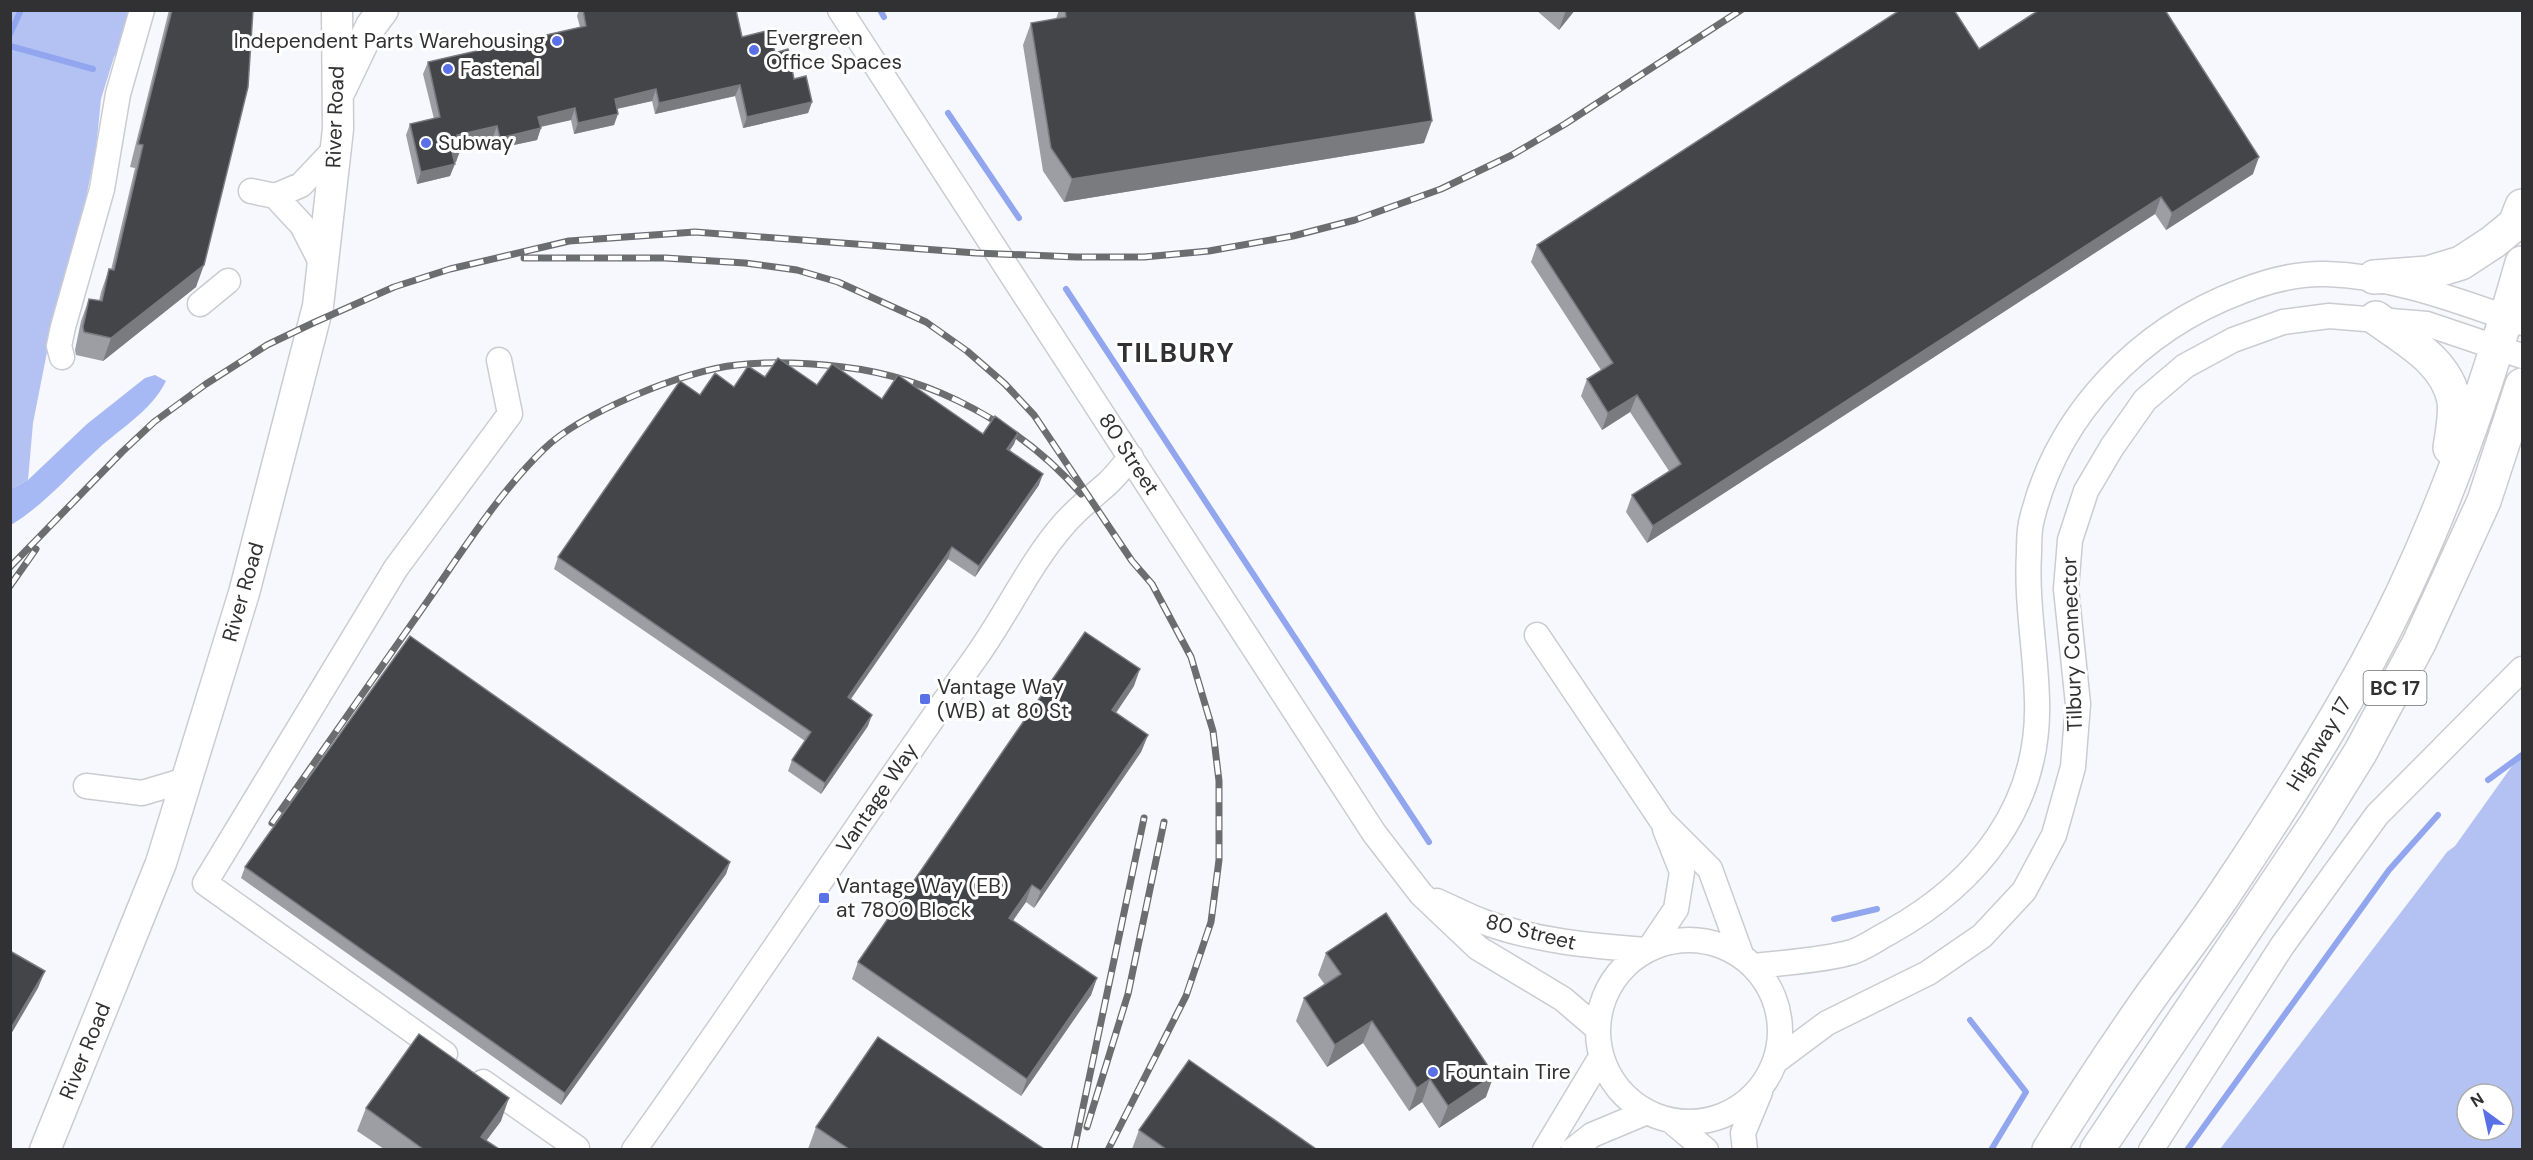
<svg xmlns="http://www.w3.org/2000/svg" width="2533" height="1160" viewBox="0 0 2533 1160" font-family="'DM Sans',sans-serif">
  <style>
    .green { fill: #b3c2f2; fill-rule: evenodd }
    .forest { fill: #a7b9f4 }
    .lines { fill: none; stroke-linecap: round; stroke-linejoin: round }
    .stream { stroke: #91a6ee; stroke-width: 6 }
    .minor-casing { stroke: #cbccd1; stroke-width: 27 }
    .major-casing { stroke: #cbccd1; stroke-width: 33 }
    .highway-casing { stroke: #cbccd1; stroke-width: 36 }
    .minor { stroke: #fff; stroke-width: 24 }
    .major { stroke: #fff; stroke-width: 30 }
    .highway { stroke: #fff; stroke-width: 33 }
    .rail-casing { stroke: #6c6d6f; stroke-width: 7 }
    .rail { stroke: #fff; stroke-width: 4.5; stroke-dasharray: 14; stroke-linecap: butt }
    .wall { fill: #9d9ea3 }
    .shaded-wall { fill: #797b7f }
    .building { fill: #444549; stroke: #797b7f; stroke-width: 1.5 }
    .poi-dot { fill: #5970e6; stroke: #fff; stroke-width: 2 }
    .labels { text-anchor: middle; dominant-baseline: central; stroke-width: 6; stroke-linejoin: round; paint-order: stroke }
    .shield { fill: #fff; stroke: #6f6f70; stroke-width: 1.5 }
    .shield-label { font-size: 20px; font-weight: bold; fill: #313133 }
    .poi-label { font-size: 21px; fill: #313133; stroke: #fff; text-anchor: start }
    .street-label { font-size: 21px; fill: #313133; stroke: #fff }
    .district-label { font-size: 27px; font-weight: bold; letter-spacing: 1.5px; fill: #313133; stroke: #fff }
  </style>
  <rect width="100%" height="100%" fill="#f6f8fd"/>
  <path class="green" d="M 10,11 L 130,11 L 125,36 L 114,57 L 101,99 L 96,149 L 80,227 L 48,347 L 33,423 L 28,480 L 11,489 Z
    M 2522,752 L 2522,1149 L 2220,1149 L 2447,852 L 2455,846 ZM 2467,1094 L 2503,1094 L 2503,1130 L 2467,1130 Z"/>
  <path class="forest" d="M 155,375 L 166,381 C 152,410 121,428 98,449 C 69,475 44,505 11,525 L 11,489 L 28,480 L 87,424 L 145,378 Z"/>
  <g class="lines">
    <path class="stream" d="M 880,10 L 884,17
      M 10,34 L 21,10
      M 10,46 L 93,69
      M 948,113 L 1019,218
      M 1066,289 L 1429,842
      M 2488,780 L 2522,755
      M 1834,919 L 1877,909
      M 1970,1020 L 2026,1092 L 1991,1150
      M 2187,1150 L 2389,870 L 2438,815"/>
    <g class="minor-casing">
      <path id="minor" d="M 840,10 L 1374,833 L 1421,894 L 1478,948 L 1563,999 L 1598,1029
        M 251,191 L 275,196 L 302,225 L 323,266
        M 275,196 L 301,185 L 336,148
        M 200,304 L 228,281
        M 62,357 L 59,346 L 63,327 L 102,189 L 118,94 L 142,10
        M 1537,635 L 1662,821 L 1710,869 L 1742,957
        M 86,786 L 142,793 L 186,780
        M 1437,901 C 1453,908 1468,916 1484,922 C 1535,941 1592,946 1646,950
        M1598 1031a91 91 0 1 1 182 0a91 91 0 1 1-182 0Z
        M 1649,949 L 1676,909 L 1682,872 L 1665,829
        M 1754,966 C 1782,963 1826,960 1852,952 C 1865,948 1878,938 1890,932 C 1978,883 2040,806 2037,701 C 2036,651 2026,603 2029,553 C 2029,543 2029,532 2031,523 C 2056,414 2140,329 2242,291 C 2268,281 2298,273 2326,274 C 2395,276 2458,301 2522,323
        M 445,1054 L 205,883 L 396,568 L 510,414 L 499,360
        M 1776,1061 L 1827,1023 L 1928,973 L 1982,936 L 2024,891 L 2054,835 L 2073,767 L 2078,704 L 2066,589 L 2070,540 L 2086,491 L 2112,447 L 2145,400 L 2185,366 L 2233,340 L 2283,322 L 2329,316 L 2427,324 L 2522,356
        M 483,1082 L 577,1148
        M 1670,1120 L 1706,1150
        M 634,1150 C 751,987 860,819 976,657 C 1007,614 1029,564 1064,524 C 1077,509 1092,497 1107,484 C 1116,476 1123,466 1131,457
        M 1545,1150 L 1601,1057
        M 1573,1150 L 1592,1135 L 1647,1112
        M 1745,1150 L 1743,1133 L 1760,1092
        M 2151,1150 L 2282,946 L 2377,815 L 2522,669"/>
    </g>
    <g class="major-casing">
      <path id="major" d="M 341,89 L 371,26 L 383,10
        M 45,1150 L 161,863 L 244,593 L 288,423 L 318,306 L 338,129 L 337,10"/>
    </g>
    <g class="highway-casing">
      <path id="highway" d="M 2374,277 L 2428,273 L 2461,263 L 2493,242 L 2515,224 L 2522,206
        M 2376,318 C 2406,340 2447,361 2454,401 C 2456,415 2452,434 2450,448
        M 2049,1150 C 2082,1097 2117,1044 2153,993 C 2178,959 2204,925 2227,890 C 2276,817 2323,742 2366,665 C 2435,539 2483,401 2522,263
        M 2097,1150 L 2316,824 L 2360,753 L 2419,643 L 2484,501 L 2522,385"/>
    </g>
    <use href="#minor" class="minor"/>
    <use href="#major" class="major"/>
    <use href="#highway" class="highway"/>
    <g class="rail-casing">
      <path id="rail" d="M 524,258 L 665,258 L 745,263 L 797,270 L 838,282 L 926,322 L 967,351 L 1005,384 L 1034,415 L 1132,561 L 1152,584 L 1191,657 L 1213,731 L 1219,781 L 1219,860 L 1211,922 L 1186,996 L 1108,1150
        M 10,567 L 122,452 L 154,422 L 206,384 L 267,345 L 313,323 L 394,287 L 450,269 L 569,241 L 695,232 L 976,253 L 1076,257 L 1144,257 L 1209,251 L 1293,236 L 1355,220 L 1441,189 L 1512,155 L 1565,124 L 1741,10
        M 10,586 L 36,549
        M 272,823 C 322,752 372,680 422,609 C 460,555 496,496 544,449 C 581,413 685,370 737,365 C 771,361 808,363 843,367 C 932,377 1023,426 1081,494
        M 1087,1127 L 1128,994 L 1164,822
        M 1074,1150 L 1144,818"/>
    </g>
    <use href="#rail" class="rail"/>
  </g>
  <path class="wall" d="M 169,10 L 253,10 L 196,287 L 103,361 L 76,355 L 75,350 L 81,321 L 89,299 L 99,301 L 101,292 L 109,269 L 111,270 L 135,168 L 130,167 Z
    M 579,10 L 736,10 L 742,37 L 775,53 L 812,102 L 808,113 L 743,128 L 735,96 L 655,114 L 652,101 L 617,109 L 614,125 L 574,134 L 571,120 L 541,127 L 537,140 L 496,149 L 493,137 L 459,145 L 456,162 L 454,162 L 450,176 L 417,184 L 406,135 L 410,124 L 434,119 L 423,74 L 428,62 L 580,27 L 577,16 Z
    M 1059,10 L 1414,10 L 1424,143 L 1064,202 L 1043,171 L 1023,45 L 1031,23 L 1056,19 Z
    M 1536,10 L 1575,10 L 1559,30 Z
    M 1979,49 L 2253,174 L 2166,230 L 2155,214 L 1647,543 L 1626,512 L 1632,495 L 1669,471 L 1630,412 L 1602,430 L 1581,396 L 1587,379 L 1601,370 L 1531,262 L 1537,245 Z
    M 765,377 L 817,385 L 882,399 L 983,434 L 1018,433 L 1014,444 L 1010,450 L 1039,485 L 975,577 L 948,559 L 850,699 L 868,726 L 821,794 L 788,771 L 792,760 L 805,741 L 554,569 L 558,557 L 700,395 L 734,387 Z
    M 1134,686 L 1116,713 L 1148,735 L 1141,752 L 1034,908 L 1026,902 L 1013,920 L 1097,978 L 1091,995 L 1021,1096 L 852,979 L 858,962 Z
    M 730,862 L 726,874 L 561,1105 L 241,878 L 245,867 Z
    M 1326,953 L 1486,1097 L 1439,1128 L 1422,1102 L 1409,1111 L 1363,1043 L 1327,1067 L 1296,1021 L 1304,998 L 1325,985 L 1318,975 Z
    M 366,1108 L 501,1121 L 486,1141 L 499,1149 L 384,1149 L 357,1131 Z
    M 816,1127 L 1044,1149 L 808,1149 Z
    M 1139,1130 L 1316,1149 L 1132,1149 Z"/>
  <path class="shaded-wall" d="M 1566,10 L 1575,10 L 1559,30 Z
    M 740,85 L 735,96 L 655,114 L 659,103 Z
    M 656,89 L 652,101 L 611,110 L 615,99 Z
    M 812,102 L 808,113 L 743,128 L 747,117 Z
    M 575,108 L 571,120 L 534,128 L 538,117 Z
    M 618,114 L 614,125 L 574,134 L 578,123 Z
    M 1432,121 L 1424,143 L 1064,202 L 1072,179 Z
    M 497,126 L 493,137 L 453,147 L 457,135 Z
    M 541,128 L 537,140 L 496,149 L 500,138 Z
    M 460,151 L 456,162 L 448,164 L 452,152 Z
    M 2259,157 L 2253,174 L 2166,230 L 2172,213 Z
    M 455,164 L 450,176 L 417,184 L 421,172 Z
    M 2161,197 L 2155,214 L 1647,543 L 1653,526 Z
    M 204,265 L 196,287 L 103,361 L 111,338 Z
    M 1637,395 L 1630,412 L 1602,430 L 1608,413 Z
    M 1018,433 L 1014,444 L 1003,460 L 1007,449 Z
    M 1043,474 L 1039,485 L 975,577 L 979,566 Z
    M 952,547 L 948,559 L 844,709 L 848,697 Z
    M 1140,669 L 1134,686 L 1106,727 L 1112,710 Z
    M 872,715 L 868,726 L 821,794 L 825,783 Z
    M 1148,735 L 1141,752 L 1034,908 L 1041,891 Z
    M 730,862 L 726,874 L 561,1105 L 565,1093 Z
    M 1032,885 L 1026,902 L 1003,935 L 1009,918 Z
    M 45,971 L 38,988 L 10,1036 L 10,1030 Z
    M 1097,978 L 1091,995 L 1021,1096 L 1027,1079 Z
    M 1372,1021 L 1363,1043 L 1327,1067 L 1335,1045 Z
    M 1494,1075 L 1486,1097 L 1439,1128 L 1448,1106 Z
    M 1430,1079 L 1422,1102 L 1409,1111 L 1417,1088 Z
    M 509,1098 L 501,1121 L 480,1149 L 481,1137 Z"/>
  <path class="building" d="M 172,10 L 253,10 L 248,87 L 204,265 L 111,338 L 84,332 L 83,327 L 89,299 L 102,301 L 109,269 L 114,270 L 143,145 L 138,144 Z
    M 583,10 L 736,10 L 742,37 L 770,30 L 775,53 L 788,49 L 794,79 L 806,76 L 812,102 L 747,117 L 740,85 L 659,103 L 656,89 L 615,99 L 618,114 L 578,123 L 575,108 L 538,117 L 541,128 L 500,138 L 497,126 L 457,135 L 460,151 L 452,152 L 455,164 L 421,172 L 410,124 L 440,117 L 428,62 L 586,26 Z
    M 1065,10 L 1414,10 L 1432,121 L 1072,179 L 1051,148 L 1031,23 L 1066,17 Z
    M 1900,10 L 1954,10 L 1979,49 L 2039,10 L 2165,10 L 2259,157 L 2172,213 L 2161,197 L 1653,526 L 1632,495 L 1681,464 L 1637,395 L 1608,413 L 1587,379 L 1613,363 L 1537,245 Z
    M 778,358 L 817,385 L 832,364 L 882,399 L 898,375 L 983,434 L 995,416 L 1018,433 L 1007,449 L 1043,474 L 979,566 L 952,547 L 848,697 L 872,715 L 825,783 L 792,760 L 811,732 L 558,557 L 680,381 L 700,395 L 715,373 L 734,387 L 748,366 L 765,377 Z
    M 1085,632 L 1140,669 L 1112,710 L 1148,735 L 1041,891 L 1032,885 L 1009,918 L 1097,978 L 1027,1079 L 858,962 Z
    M 410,636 L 730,862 L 565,1093 L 245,867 Z
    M 1386,913 L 1494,1075 L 1448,1106 L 1430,1079 L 1417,1088 L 1372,1021 L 1335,1045 L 1304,998 L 1341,974 L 1326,953 Z
    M 10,951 L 45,971 L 10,1030 Z
    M 419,1034 L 509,1098 L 481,1137 L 499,1149 L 423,1149 L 366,1108 Z
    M 878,1037 L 1044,1149 L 849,1149 L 816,1127 Z
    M 1189,1060 L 1316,1149 L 1166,1149 L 1139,1130 Z"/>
  <g class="poi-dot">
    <circle cx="557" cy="41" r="6"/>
    <circle cx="754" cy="50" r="6"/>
    <circle cx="448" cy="69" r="6"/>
    <circle cx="426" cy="143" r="6"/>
    <rect x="919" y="693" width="12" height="12" rx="3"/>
    <rect x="818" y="892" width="12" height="12" rx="3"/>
    <circle cx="1433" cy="1072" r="6"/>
  </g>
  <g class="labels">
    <rect class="shield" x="2363.5" y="671" width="63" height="34" rx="4.5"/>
    <g class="shield-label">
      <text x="2395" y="688">BC 17</text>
    </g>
    <g class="poi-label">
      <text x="766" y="38">Evergreen<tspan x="766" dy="24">Office Spaces</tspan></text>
      <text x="545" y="41" text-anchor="end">Independent Parts Warehousing</text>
      <text x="460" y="69">Fastenal</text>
      <text x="438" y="143">Subway</text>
      <text x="937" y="687">Vantage Way<tspan x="937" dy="24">(WB) at 80 St</tspan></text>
      <text x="836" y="886">Vantage Way (EB)<tspan x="836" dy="24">at 7800 Block</tspan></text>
      <text x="1445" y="1072">Fountain Tire</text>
    </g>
    <g class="street-label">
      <text transform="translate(335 117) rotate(-88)">River Road</text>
      <text transform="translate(1129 454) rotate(57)">80 Street</text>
      <text transform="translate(243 592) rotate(-74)">River Road</text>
      <text transform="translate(2072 644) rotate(-92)">Tilbury Connector</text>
      <text transform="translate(2319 744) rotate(-59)">Highway 17</text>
      <text transform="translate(877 798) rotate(-56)">Vantage Way</text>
      <text transform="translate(1531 932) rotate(14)">80 Street</text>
      <text transform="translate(85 1051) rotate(-68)">River Road</text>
    </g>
    <g class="district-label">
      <text x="1176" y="352">TILBURY</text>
    </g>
  </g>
  <rect width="2533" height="1160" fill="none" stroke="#313133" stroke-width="24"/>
  <g transform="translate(2485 1112) rotate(327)"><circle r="28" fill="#ffffff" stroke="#adadad" stroke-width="1.5"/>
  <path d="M0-4.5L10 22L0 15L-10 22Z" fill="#5970e6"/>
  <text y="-9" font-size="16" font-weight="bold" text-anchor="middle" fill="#313133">N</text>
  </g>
</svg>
